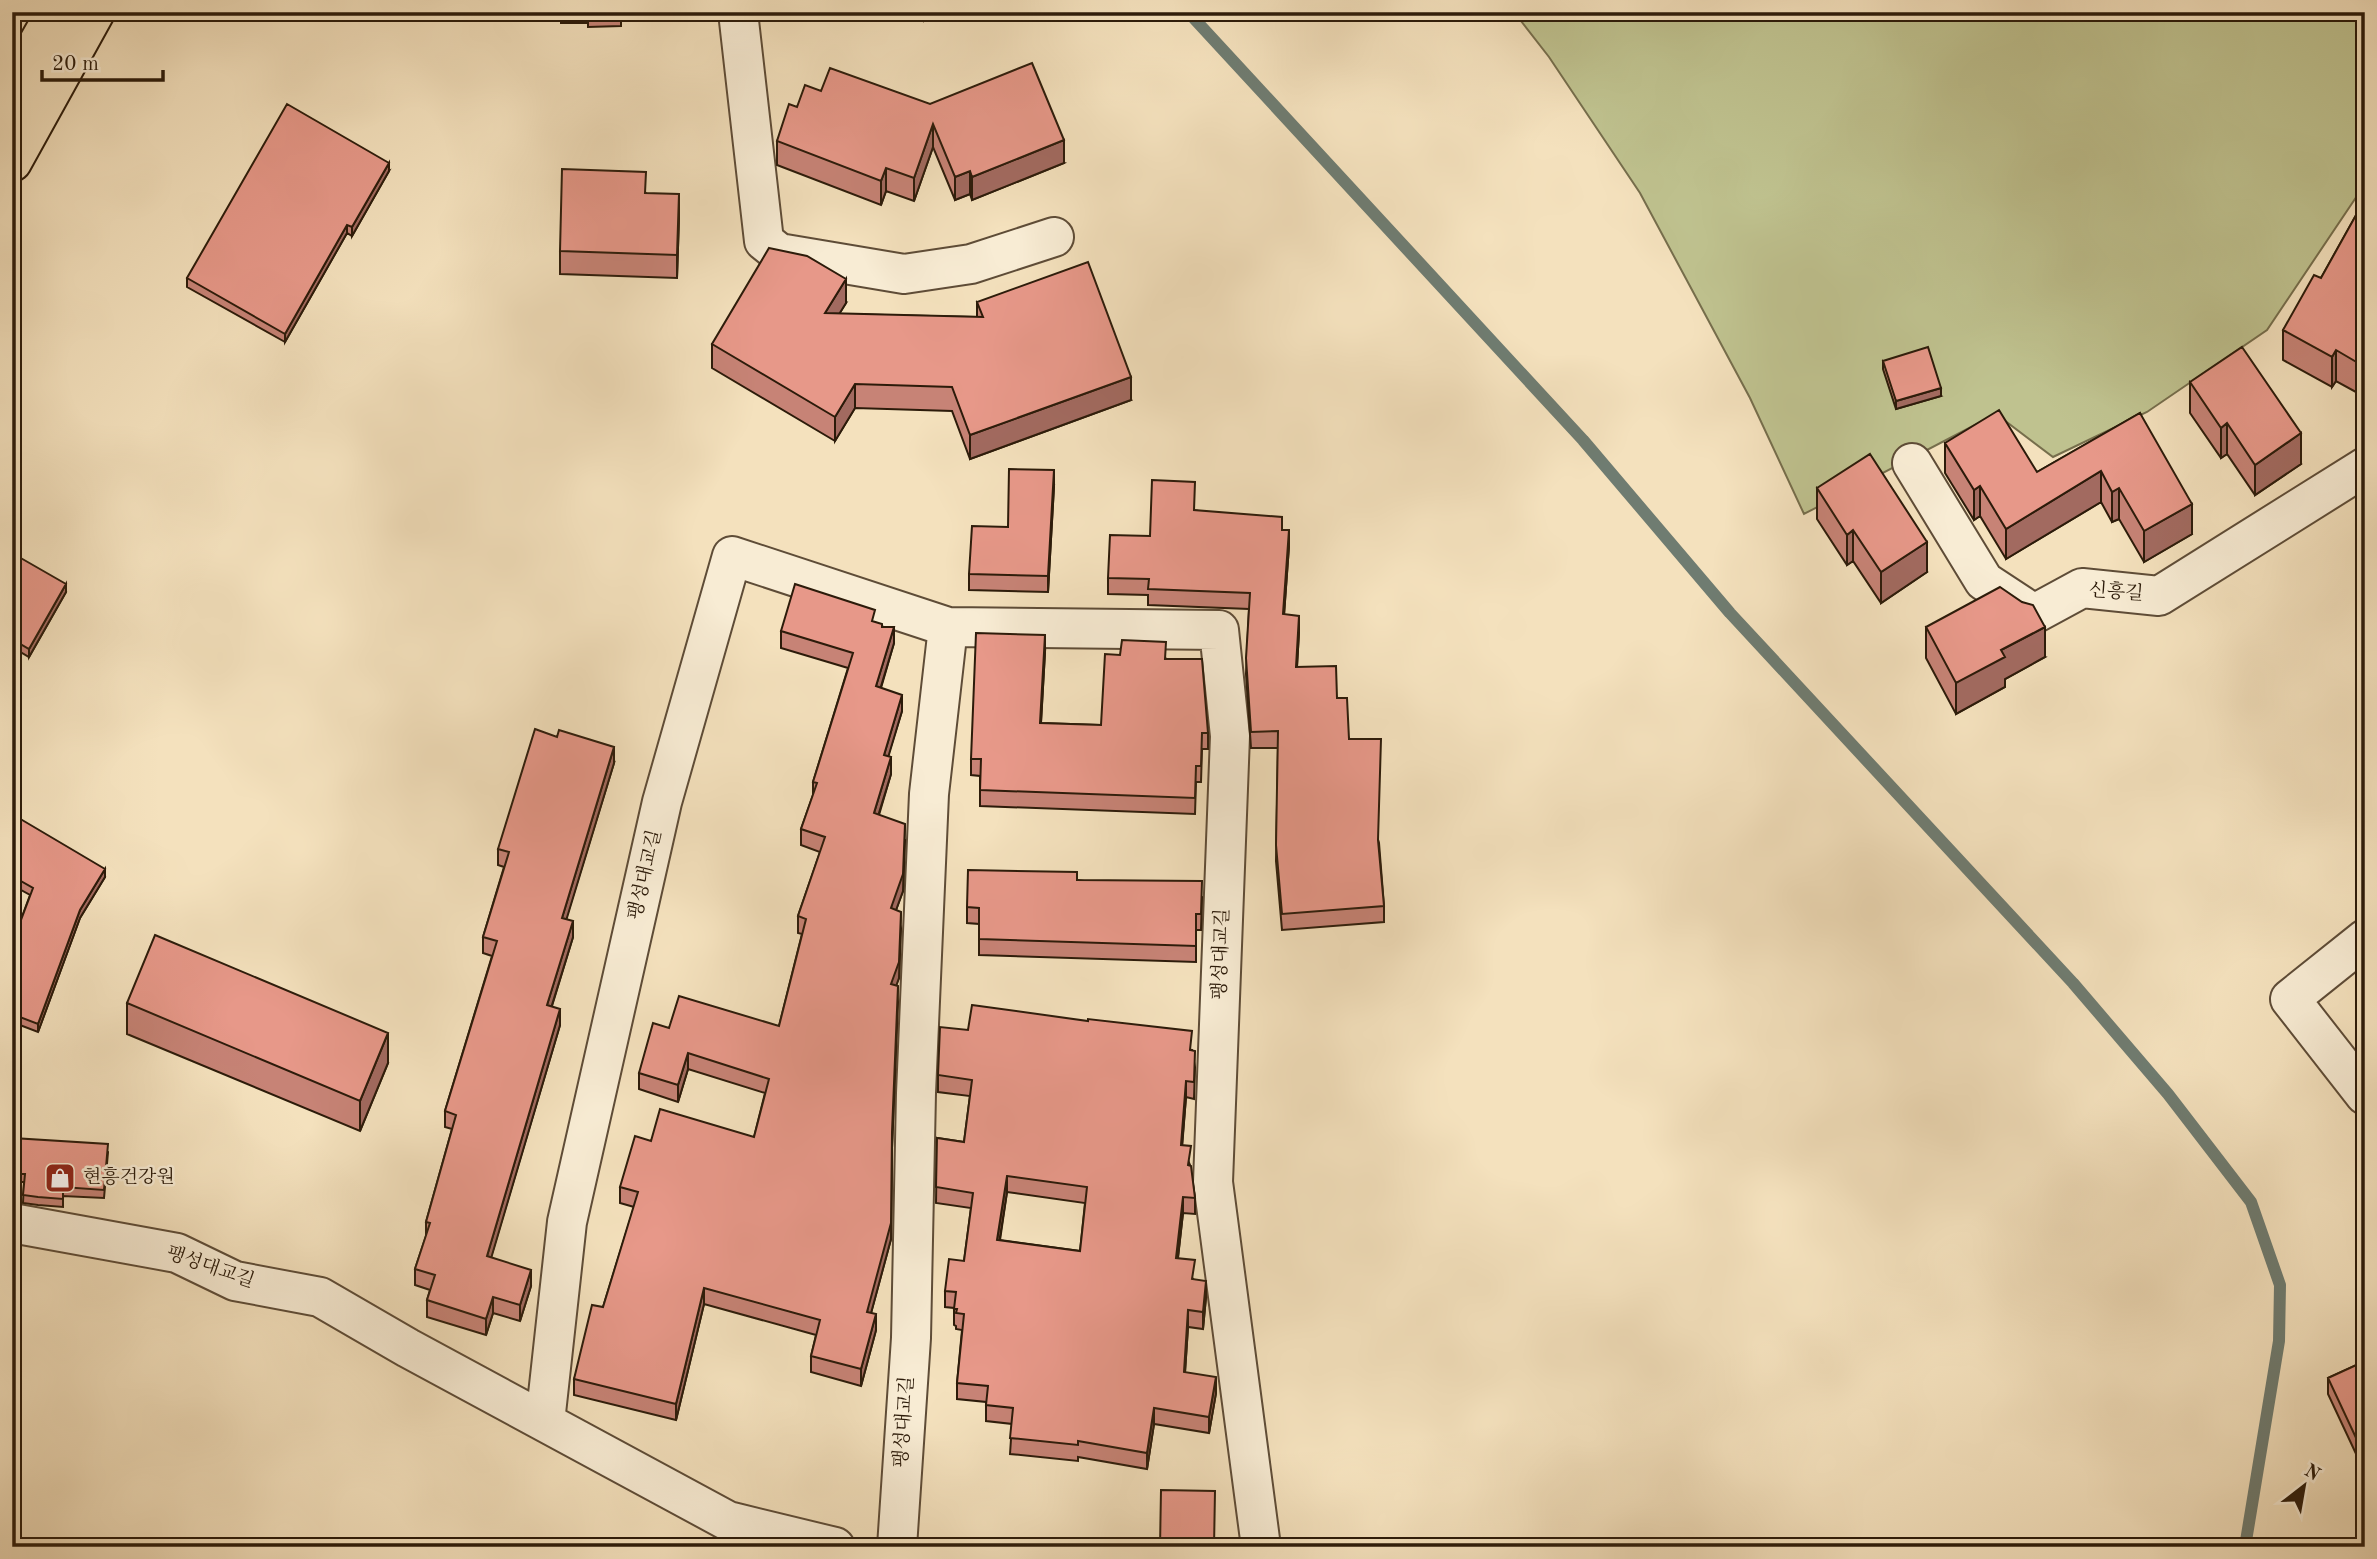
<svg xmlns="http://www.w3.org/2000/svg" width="2377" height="1559" viewBox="0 0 2377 1559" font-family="'Old Standard TT','Noto Serif KR',serif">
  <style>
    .green { fill: #bfc28f; stroke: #766e4c; stroke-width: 2 }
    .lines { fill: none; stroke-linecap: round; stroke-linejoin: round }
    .stream { stroke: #6f7c71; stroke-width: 12 }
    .minor-casing { stroke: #5e4c37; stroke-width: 42 }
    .major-casing { stroke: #2c1b0a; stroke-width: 42 }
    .minor { stroke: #f8ecd4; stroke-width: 38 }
    .major { stroke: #f4e1bd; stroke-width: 38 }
    .wall { fill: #c78376; stroke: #2c1b0a; stroke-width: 2; fill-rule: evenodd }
    .shaded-wall { fill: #a26a60; stroke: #2c1b0a; stroke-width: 2 }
    .building { fill: #e79889; stroke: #2c1b0a; stroke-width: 2; fill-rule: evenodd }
    .labels { text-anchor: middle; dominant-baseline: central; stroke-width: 5; stroke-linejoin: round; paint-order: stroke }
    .street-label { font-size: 19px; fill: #2c1b0a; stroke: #f8ecd4 }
    .poi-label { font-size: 19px; fill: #2c1b0a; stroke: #f8ecd4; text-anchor: start }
  </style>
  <rect width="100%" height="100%" fill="#f4e1bd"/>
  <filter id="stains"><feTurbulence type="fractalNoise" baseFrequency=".00286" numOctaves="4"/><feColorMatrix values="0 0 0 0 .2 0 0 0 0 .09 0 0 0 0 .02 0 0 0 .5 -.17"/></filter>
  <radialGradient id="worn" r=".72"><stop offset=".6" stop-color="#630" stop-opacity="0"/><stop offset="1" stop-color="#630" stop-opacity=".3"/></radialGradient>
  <path class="green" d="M 1514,12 L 2365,12 L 2365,184 L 2267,330 L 2147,412 L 2053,457 L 1996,414 L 1804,514 L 1750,398 L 1640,193 L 1549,57 Z"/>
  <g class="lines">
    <path class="stream" d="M 1188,12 L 1583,440 L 1730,613 L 2073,983 L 2168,1094 L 2251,1202 L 2280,1285 L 2279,1341 L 2245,1547"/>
    <g class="minor-casing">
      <path id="minor" d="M 738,12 L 764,241 L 779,253 L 904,274 L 971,264 L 1054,237
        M 1912,463 L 1984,581 L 2034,614 L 2082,588 L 2159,596 L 2365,467
        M 2365,939 L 2290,999 L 2365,1095
        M 12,1223 L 177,1253 L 235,1281 L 320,1297 L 408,1348 L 728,1521 L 835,1547
        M 545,1422 L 567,1222 L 662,802 L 732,556 L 948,627 L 1219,630 L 1230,736 L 1213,1182 L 1261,1547
        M 897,1547 L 911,1338 L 916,1093 L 929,794 L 948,627"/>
    </g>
    <g class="major-casing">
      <path id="major" d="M 12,89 L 56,12
        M 12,162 L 95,12"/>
    </g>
    <use href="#minor" class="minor"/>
    <use href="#major" class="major"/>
  </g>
  <path class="wall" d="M 561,12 L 621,12 L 621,26 L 588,27 L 588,23 L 561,23 Z
    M 631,12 L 642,12 L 642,19 Z
    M 821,91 L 1064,163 L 972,200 L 970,194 L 955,200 L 933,147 L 914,201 L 886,191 L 881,205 L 777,165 L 777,141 L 797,107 Z
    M 389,171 L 352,236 L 347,233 L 285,342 L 187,287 L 187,278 Z
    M 646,193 L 679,217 L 677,278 L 560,274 L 560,251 Z
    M 2365,199 L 2365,397 L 2336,381 L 2332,387 L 2283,360 L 2283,330 L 2321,278 Z
    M 977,302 L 1131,400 L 970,459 L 952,411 L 855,408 L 835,441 L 712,368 L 712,344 L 846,303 L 839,314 L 977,317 Z
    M 1883,361 L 1941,396 L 1896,409 L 1883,369 Z
    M 2190,382 L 2301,464 L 2255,495 L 2227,454 L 2221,458 L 2190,413 Z
    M 2140,413 L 2192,534 L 2144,562 L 2119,519 L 2112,522 L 2101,502 L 2006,559 L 1980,516 L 1974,520 L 1945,473 L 1945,443 L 2037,472 Z
    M 1054,486 L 1048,592 L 969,590 L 969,574 L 1008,527 Z
    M 1817,488 L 1927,572 L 1881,603 L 1853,561 L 1847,565 L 1817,519 Z
    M 1194,510 L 1282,530 L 1289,546 L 1284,614 L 1299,632 L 1297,667 L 1337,698 L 1379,843 L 1384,906 L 1384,922 L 1282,930 L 1276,861 L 1278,748 L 1251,748 L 1246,674 L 1249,609 L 1148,605 L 1148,595 L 1108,594 L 1108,578 L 1150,536 Z
    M 12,553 L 66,592 L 29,657 L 12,647 Z
    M 875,622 L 882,627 L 894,643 L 881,688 L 902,711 L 888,756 L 891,774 L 879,815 L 905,840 L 903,891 L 896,910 L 901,928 L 899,978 L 896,985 L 898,1002 L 892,1148 L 891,1239 L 871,1313 L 876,1330 L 861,1386 L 811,1372 L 811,1356 L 816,1335 L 704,1304 L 676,1420 L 574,1395 L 574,1379 L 603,1307 L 634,1207 L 620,1203 L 620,1187 L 651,1141 L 754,1137 L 765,1093 L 688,1069 L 678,1102 L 639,1089 L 639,1073 L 669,1028 L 779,1026 L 802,934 L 798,933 L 798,916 L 820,852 L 801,845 L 801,829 L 813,795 L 813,782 L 848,668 L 781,648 L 781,631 Z
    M 1926,627 L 2045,657 L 2005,679 L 2005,687 L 1956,714 L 1926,658 Z
    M 1045,652 L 1041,723 L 1101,725 L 1166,659 L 1208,733 L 1208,749 L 1202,749 L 1201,782 L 1196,782 L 1195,814 L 980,806 L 980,776 L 971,775 L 971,759 Z
    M 614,763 L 566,919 L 573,937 L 552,1006 L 560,1025 L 491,1257 L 531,1286 L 520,1321 L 493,1313 L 486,1335 L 427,1317 L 427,1300 L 430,1290 L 415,1285 L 415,1269 L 426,1236 L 426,1222 L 452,1129 L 445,1127 L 445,1111 L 492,956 L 483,953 L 483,937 L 504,867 L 498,865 L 498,849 Z
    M 12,814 L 105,877 L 80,918 L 38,1032 L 12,1022 L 12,944 L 30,895 L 12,885 Z
    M 1077,880 L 1202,897 L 1201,930 L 1196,930 L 1196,962 L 979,955 L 979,924 L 967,923 L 967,907 Z
    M 127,1003 L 388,1063 L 360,1131 L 127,1034 Z
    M 968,1030 L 1192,1050 L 1195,1067 L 1194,1099 L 1186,1097 L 1182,1145 L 1190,1165 L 1195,1198 L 1195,1214 L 1183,1213 L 1178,1258 L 1206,1297 L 1203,1329 L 1188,1327 L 1185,1372 L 1216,1393 L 1209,1433 L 1154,1424 L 1147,1469 L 1078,1457 L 1078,1461 L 1010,1454 L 1012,1424 L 986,1421 L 986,1402 L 957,1399 L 957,1383 L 962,1330 L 956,1329 L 956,1326 L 954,1325 L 954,1308 L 945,1307 L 945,1291 L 964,1261 L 971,1208 L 936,1203 L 937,1138 L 964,1142 L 970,1096 L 938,1092 L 938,1075 ZM 1007,1192 L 1085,1203 L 1080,1251 L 1000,1240 Z
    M 12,1114 L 13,1138 L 108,1152 L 104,1198 L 63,1196 L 63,1207 L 38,1205 L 23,1203 L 24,1182 L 12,1182 Z
    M 2365,1361 L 2365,1473 L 2328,1394 L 2328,1378 Z
    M 2365,1479 L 2365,1510 L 2358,1500 L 2358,1484 Z"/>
  <path class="shaded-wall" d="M 899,12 L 919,12 L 899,19 Z
    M 924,12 L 950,12 L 924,21 Z
    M 933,124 L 933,147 L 914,201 L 914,178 Z
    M 1064,140 L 1064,163 L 972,200 L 972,177 Z
    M 389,163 L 389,171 L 352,236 L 352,227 Z
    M 886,168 L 886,191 L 881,205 L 881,181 Z
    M 970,171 L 970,194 L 955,200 L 955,177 Z
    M 679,194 L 679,217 L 677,278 L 677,255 Z
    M 347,225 L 347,233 L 285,342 L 285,334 Z
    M 846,279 L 846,303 L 825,337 L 825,313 Z
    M 2336,350 L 2336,381 L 2332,387 L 2332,357 Z
    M 1131,377 L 1131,400 L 970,459 L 970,435 Z
    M 855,384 L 855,408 L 835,441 L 835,417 Z
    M 1941,388 L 1941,396 L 1896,409 L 1896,401 Z
    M 2227,423 L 2227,454 L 2221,458 L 2221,428 Z
    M 2301,433 L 2301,464 L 2255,495 L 2255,465 Z
    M 1054,470 L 1054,486 L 1048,592 L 1048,576 Z
    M 2101,471 L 2101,502 L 2006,559 L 2006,529 Z
    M 1980,486 L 1980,516 L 1974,520 L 1974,490 Z
    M 2119,488 L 2119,519 L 2112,522 L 2112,492 Z
    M 2192,504 L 2192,534 L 2144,562 L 2144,531 Z
    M 1289,530 L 1289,546 L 1283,630 L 1283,614 Z
    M 1853,530 L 1853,561 L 1847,565 L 1847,535 Z
    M 1927,542 L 1927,572 L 1881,603 L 1881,572 Z
    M 66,584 L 66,592 L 29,657 L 29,649 Z
    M 1299,616 L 1299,632 L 1296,683 L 1296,667 Z
    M 894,627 L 894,643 L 876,703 L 876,686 Z
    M 2045,627 L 2045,657 L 2005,679 L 2005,687 L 1956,714 L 1956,683 L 2001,650 Z
    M 1045,635 L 1045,652 L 1040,739 L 1040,723 Z
    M 902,695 L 902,711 L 884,771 L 884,755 Z
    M 614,747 L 614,763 L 562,934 L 562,918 Z
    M 891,757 L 891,774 L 874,829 L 874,813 Z
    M 905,824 L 903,891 L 891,924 L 891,908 Z
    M 105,869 L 105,877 L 80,918 L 38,1032 L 38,1024 L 80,910 Z
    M 901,912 L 899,978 L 891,1000 L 891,984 Z
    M 573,921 L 573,937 L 547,1021 L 547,1005 Z
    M 898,986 L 892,1148 L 891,1239 L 867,1328 L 867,1312 L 892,1132 Z
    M 560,1009 L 560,1025 L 487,1272 L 487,1256 Z
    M 388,1033 L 388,1063 L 360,1131 L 360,1101 Z
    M 688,1053 L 688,1069 L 678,1102 L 678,1085 Z
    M 1186,1081 L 1186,1097 L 1181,1161 L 1181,1145 Z
    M 1007,1176 L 1007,1192 L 997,1256 L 997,1240 Z
    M 1183,1197 L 1183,1213 L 1176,1274 L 1176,1258 Z
    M 531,1270 L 531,1286 L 520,1321 L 520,1305 Z
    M 1206,1281 L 1206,1297 L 1203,1329 L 1203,1312 Z
    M 704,1288 L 704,1304 L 676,1420 L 676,1404 Z
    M 493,1297 L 493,1313 L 486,1335 L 486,1319 Z
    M 1188,1310 L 1188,1327 L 1184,1388 L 1184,1372 Z
    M 876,1314 L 876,1330 L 861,1386 L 861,1369 Z
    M 1216,1377 L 1216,1393 L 1209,1433 L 1209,1417 Z
    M 1154,1408 L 1154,1424 L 1147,1469 L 1147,1453 Z"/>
  <path class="building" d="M 1032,63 L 1064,140 L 972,177 L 970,171 L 955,177 L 933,124 L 914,178 L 886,168 L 881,181 L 777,141 L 789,104 L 797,107 L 805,85 L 821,91 L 830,68 L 930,104 Z
    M 287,104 L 389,163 L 352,227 L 347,225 L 285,334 L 187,278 Z
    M 562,169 L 646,172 L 645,193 L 679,194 L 677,255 L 560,251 Z
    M 2365,199 L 2365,367 L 2336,350 L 2332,357 L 2283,330 L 2314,275 L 2321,278 Z
    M 769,248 L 807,256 L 846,279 L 825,313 L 983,317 L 977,302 L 1088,262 L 1131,377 L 970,435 L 952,387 L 855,384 L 835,417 L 712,344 Z
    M 1928,347 L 1941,388 L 1896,401 L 1883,361 Z
    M 2242,347 L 2301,433 L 2255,465 L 2227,423 L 2221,428 L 2190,382 Z
    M 1999,410 L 2037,472 L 2140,413 L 2192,504 L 2144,531 L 2119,488 L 2112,492 L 2101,471 L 2006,529 L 1980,486 L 1974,490 L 1945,443 Z
    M 1870,454 L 1927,542 L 1881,572 L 1853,530 L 1847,535 L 1817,488 Z
    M 1009,469 L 1054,470 L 1048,576 L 969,574 L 972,526 L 1008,527 Z
    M 1152,480 L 1195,482 L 1194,510 L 1282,517 L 1282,530 L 1289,530 L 1283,614 L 1299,616 L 1296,667 L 1336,666 L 1337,698 L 1347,698 L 1349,739 L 1381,739 L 1378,840 L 1384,906 L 1282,914 L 1276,845 L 1278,731 L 1251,732 L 1246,658 L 1250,593 L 1148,589 L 1149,579 L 1108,578 L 1110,535 L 1150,536 Z
    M 12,553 L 66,584 L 29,649 L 12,639 Z
    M 795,584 L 875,610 L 872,621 L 882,624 L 882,627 L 894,627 L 876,686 L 902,695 L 884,755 L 891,757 L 874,813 L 905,824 L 903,874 L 891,908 L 901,912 L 899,962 L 891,984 L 898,986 L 892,1132 L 891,1223 L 867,1312 L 876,1314 L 861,1369 L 811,1356 L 820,1320 L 704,1288 L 676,1404 L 574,1379 L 592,1305 L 603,1307 L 638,1192 L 620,1187 L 635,1136 L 651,1141 L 660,1109 L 754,1137 L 769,1079 L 688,1053 L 678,1085 L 639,1073 L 653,1023 L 669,1028 L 679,996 L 779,1026 L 806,919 L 798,916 L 825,837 L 801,829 L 817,783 L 813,782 L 853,653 L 781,631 Z
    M 2000,587 L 2022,602 L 2033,605 L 2045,627 L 2001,650 L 2005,657 L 1956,683 L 1926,627 Z
    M 976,633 L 1045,635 L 1040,723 L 1101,725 L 1105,654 L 1120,655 L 1122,640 L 1166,642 L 1165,659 L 1202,659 L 1208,733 L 1202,733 L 1201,766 L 1196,766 L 1195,798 L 980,790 L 981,759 L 971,759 Z
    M 535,729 L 557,737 L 559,730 L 614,747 L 562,918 L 573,921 L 547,1005 L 560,1009 L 487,1256 L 531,1270 L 520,1305 L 493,1297 L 486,1319 L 427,1300 L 435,1275 L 415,1269 L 430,1223 L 426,1222 L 456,1115 L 445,1111 L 497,941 L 483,937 L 509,852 L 498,849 Z
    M 12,814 L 105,869 L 80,910 L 38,1024 L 12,1014 L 12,944 L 33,888 L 12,876 Z
    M 968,870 L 1077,872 L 1077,880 L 1202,881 L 1201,914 L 1196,914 L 1196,946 L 979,939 L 979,908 L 967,907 Z
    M 155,935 L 388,1033 L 360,1101 L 127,1003 Z
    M 972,1005 L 1088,1021 L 1088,1019 L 1192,1031 L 1190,1050 L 1195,1051 L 1194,1082 L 1186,1081 L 1181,1145 L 1191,1146 L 1188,1165 L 1191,1166 L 1195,1198 L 1183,1197 L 1176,1258 L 1195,1260 L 1192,1279 L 1206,1281 L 1203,1312 L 1188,1310 L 1184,1372 L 1216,1377 L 1209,1417 L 1154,1408 L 1147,1453 L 1078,1441 L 1078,1445 L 1010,1438 L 1013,1408 L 986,1405 L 988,1386 L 957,1383 L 964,1314 L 956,1313 L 957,1309 L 954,1309 L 956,1292 L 945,1291 L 949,1259 L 964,1261 L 973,1193 L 936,1187 L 937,1138 L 964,1142 L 972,1080 L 938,1075 L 940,1027 L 968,1030 ZM 1007,1176 L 1087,1187 L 1080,1251 L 997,1240 Z
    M 12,1114 L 13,1114 L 13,1138 L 108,1144 L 104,1190 L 63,1187 L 63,1199 L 38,1197 L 23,1195 L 25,1174 L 12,1174 Z
    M 2365,1361 L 2365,1457 L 2328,1378 Z
    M 2365,1479 L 2365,1494 L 2358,1484 Z
    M 1161,1490 L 1215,1491 L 1214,1547 L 1160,1547 Z"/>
  <defs>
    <g id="shop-square" transform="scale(1.575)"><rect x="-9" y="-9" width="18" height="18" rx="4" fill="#8f2418" stroke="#f8ecd4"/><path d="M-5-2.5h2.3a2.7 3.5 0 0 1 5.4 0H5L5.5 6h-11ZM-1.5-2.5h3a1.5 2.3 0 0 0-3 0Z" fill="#fff"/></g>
  </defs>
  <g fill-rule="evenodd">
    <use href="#shop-square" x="60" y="1178"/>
  </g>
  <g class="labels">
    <g class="street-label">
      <text transform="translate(2116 593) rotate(4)">신흥길</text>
      <text transform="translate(646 875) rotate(-77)">팽성대교길</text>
      <text transform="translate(1222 954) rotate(-88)">팽성대교길</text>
      <text transform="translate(210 1268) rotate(19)">팽성대교길</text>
      <text transform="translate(905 1422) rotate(-86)">팽성대교길</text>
    </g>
    <g class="poi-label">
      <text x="83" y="1178">현흥건강원</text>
    </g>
  </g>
  <rect width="2377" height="1559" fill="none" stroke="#f4e1bd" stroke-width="42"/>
  <rect x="14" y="14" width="2349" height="1531" fill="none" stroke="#2c1b0a" stroke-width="3.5"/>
  <rect x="21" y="21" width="2335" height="1517" fill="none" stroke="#2c1b0a" stroke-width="2"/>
  <g transform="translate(2304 1486) rotate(31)" stroke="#f8ecd4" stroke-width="5" paint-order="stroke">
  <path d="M0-5L12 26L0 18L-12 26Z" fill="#2c1b0a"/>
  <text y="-10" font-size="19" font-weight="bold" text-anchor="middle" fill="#2c1b0a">N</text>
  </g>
  <path d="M42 70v10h121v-10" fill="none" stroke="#2c1b0a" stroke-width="3.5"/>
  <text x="52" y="70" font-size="21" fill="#2c1b0a" stroke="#f8ecd4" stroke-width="5" paint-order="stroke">20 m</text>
  <rect width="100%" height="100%" filter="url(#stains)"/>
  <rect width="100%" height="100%" fill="url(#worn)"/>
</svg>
